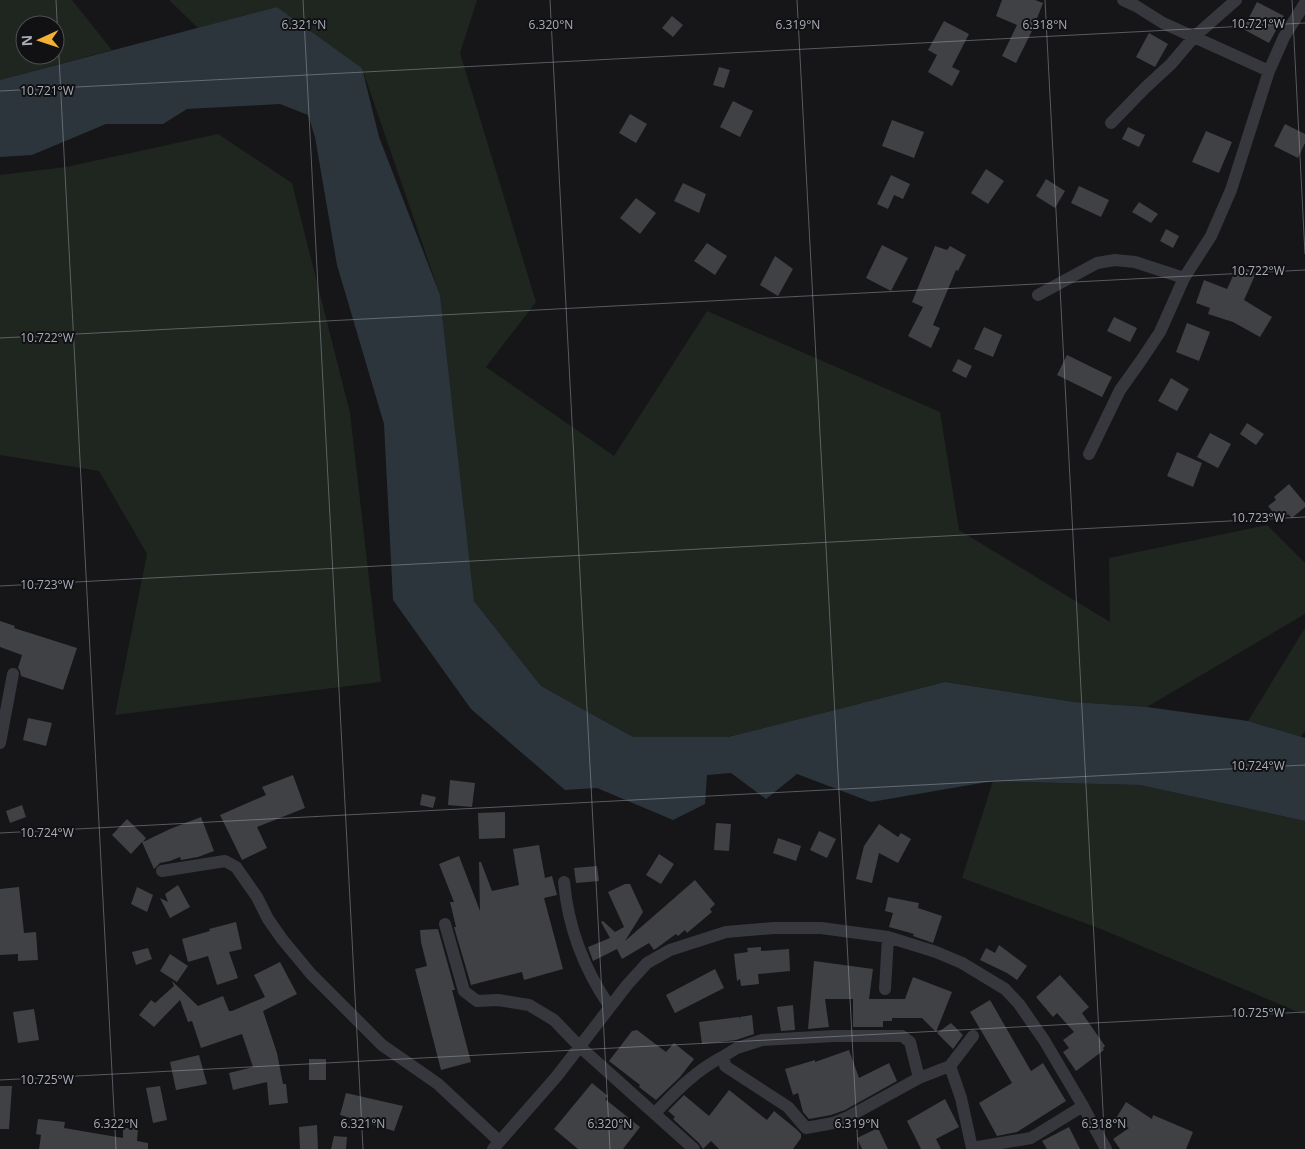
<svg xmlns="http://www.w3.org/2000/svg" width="1305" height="1149" viewBox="0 0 1305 1149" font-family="'Open Sans',sans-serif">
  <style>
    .green { fill: #1e261f; fill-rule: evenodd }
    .water { fill: #2c353c }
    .building { fill: #404145 }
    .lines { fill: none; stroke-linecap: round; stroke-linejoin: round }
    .minor { stroke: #37383d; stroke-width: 12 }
    .ticks { fill: none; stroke: #a8adb8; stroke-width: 1; stroke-opacity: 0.45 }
    .ticks-label { font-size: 12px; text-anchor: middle; fill: #a8adb8; stroke: #111113; stroke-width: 4; stroke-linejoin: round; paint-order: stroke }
  </style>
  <rect width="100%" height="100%" fill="#161618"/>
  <path class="green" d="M 0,0 L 72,0 L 112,50 L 0,80 ZM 25,25 L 55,25 L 55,55 L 25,55 Z
    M 169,0 L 477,0 L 460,53 L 536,302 L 486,367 L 614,456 L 707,311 L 940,412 L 959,530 L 1110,622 L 1109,558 L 1267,525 L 1305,563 L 1305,614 L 1147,707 L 1074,702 L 945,682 L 728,737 L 633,737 L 541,686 L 474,601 L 440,295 L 362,68 L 277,7 L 198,28 Z
    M 218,134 L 292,183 L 350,413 L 381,682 L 115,715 L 147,554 L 99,471 L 0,455 L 0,175 L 66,167 Z
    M 1305,628 L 1305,731 L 1301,737 L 1248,721 Z
    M 993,781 L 1140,785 L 1305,821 L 1305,1015 L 1101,929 L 962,878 Z"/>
  <path class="water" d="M 277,7 L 362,68 L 379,137 L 440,295 L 474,601 L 541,686 L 633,737 L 728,737 L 945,682 L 1074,702 L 1147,707 L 1248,721 L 1305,738 L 1305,821 L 1140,785 L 993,781 L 871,802 L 797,774 L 766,799 L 731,773 L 707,775 L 705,804 L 673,820 L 597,788 L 565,790 L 471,709 L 393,600 L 384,424 L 337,265 L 315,137 L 308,115 L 280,104 L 187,109 L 163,124 L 106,124 L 32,155 L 0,157 L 0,80 Z"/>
  <path class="building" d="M 1002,0 L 1035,0 L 1043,3 L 1032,31 L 1016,63 L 1002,56 L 1017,25 L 996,16 Z
    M 1257,2 L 1284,16 L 1269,43 L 1243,29 Z
    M 672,16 L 683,25 L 673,37 L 662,28 Z
    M 944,21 L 969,34 L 952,67 L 960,71 L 952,86 L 928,72 L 937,55 L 928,50 Z
    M 1149,33 L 1168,44 L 1155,67 L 1136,57 Z
    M 719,67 L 730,70 L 724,88 L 713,85 Z
    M 733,101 L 753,111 L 740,137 L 720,127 Z
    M 630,114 L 647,124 L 636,143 L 619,133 Z
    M 892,120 L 924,132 L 914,158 L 882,146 Z
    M 1285,124 L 1305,134 L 1305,143 L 1298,158 L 1274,146 Z
    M 1128,127 L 1145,135 L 1139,147 L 1122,139 Z
    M 1206,131 L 1232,142 L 1219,173 L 1192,162 Z
    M 986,169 L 1004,181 L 988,204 L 971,193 Z
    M 891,175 L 910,184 L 903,199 L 894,195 L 888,209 L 877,204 Z
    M 1046,179 L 1065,191 L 1055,208 L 1036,196 Z
    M 683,183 L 706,194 L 699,213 L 674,201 Z
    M 1079,186 L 1109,200 L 1101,217 L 1071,203 Z
    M 636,198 L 656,213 L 640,234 L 620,218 Z
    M 1139,202 L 1158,214 L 1151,223 L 1132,212 Z
    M 1166,229 L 1179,236 L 1173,248 L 1160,241 Z
    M 707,243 L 727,256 L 715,275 L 694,261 Z
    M 882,245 L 908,258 L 891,291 L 866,278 Z
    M 935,246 L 947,250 L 950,246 L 966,255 L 958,271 L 956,270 L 933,325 L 940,328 L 931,348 L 908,336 L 923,307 L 912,302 Z
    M 775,256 L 793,269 L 778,296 L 760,285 Z
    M 1238,265 L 1256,273 L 1244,300 L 1272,317 L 1260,337 L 1233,322 L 1208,314 L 1210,308 L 1196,303 L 1204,280 L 1227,289 Z
    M 1114,317 L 1137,328 L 1130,342 L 1107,331 Z
    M 1187,323 L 1210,332 L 1199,361 L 1176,352 Z
    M 984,327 L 1002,335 L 993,357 L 974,349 Z
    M 1067,355 L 1112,377 L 1102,397 L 1057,375 Z
    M 958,359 L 972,366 L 966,378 L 952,371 Z
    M 1171,378 L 1189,389 L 1177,411 L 1158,401 Z
    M 1247,423 L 1264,434 L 1256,445 L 1240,434 Z
    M 1210,433 L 1231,444 L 1218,468 L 1197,457 Z
    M 1177,452 L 1202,463 L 1193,487 L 1167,476 Z
    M 1289,484 L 1305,503 L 1305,507 L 1292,518 L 1288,514 L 1280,521 L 1268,506 L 1276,500 L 1274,497 Z
    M 0,621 L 15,626 L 14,628 L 77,648 L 63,690 L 21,676 L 20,671 L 18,668 L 22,655 L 0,647 Z
    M 28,718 L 52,723 L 46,746 L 23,740 Z
    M 293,775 L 305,808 L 257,827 L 267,848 L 242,860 L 220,815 L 266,795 L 262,787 Z
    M 450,780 L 475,783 L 472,807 L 448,805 Z
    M 422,794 L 436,797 L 433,808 L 420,805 Z
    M 22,805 L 26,817 L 10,823 L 6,811 Z
    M 505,812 L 505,838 L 479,839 L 478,813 Z
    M 201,817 L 214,851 L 198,857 L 181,860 L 180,857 L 170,861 L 160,863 L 154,869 L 142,842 L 131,854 L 112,835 L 127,819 L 146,838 L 143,842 L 170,829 Z
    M 716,823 L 731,824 L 729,851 L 714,850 Z
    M 879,824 L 898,837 L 901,833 L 911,839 L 898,863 L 879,853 L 872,883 L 856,879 L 864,846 Z
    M 819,831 L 836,839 L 827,858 L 810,850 Z
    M 778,838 L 801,846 L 796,861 L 773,853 Z
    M 539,845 L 545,878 L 552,876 L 557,895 L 544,898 L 563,969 L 524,980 L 522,972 L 471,985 L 454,927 L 456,927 L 450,902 L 454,902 L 439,864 L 459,856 L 480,911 L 479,862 L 481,862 L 492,891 L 519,885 L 513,849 Z
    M 659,854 L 674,864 L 661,884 L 646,875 Z
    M 597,866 L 599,881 L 576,883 L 574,868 Z
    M 695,880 L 715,904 L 710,909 L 712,912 L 687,933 L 685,930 L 678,936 L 676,934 L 654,950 L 649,943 L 622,959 L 617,949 L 593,961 L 588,947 L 610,938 L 601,922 L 603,921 L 615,932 L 624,927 L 608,892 L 625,884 L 630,884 L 643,912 L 625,941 Z
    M 178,885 L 190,907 L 170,918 L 160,898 L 168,902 L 165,894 Z
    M 19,887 L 24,933 L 36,932 L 38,960 L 18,961 L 18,954 L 0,955 L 0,889 Z
    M 137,887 L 153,895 L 147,912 L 131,904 Z
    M 888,897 L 919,903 L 918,908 L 942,916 L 933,943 L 913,936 L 914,934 L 889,927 L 893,913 L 885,911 Z
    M 236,922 L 242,949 L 229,952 L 238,978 L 217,985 L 208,956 L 188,962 L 182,939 L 210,931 L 209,929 Z
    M 438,929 L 455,990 L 452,990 L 471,1062 L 441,1070 L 415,969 L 427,966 L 421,942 L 420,930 Z
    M 999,945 L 1027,966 L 1017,980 L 1007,973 L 980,960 L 986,948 L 995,953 Z
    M 761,947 L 761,951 L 789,949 L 790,971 L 758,974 L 759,984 L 741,986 L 740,979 L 737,981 L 734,954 L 748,952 L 747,948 Z
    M 148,948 L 152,959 L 136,965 L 132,952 Z
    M 170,954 L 188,966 L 177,982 L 160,971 Z
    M 814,961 L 873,969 L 869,999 L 905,999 L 913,977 L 952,992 L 936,1032 L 922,1018 L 892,1018 L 892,1021 L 883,1021 L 883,1027 L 853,1027 L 853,999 L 825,999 L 829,1027 L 808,1029 Z
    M 280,962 L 297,994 L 263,1011 L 277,1053 L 283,1084 L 286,1084 L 288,1103 L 269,1105 L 267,1082 L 233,1090 L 229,1073 L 253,1067 L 242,1034 L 201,1048 L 192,1021 L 188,1022 L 180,1000 L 154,1027 L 139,1015 L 151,1000 L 155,1003 L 174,986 L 172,981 L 198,1006 L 223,996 L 229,1011 L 232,1011 L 265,997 L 254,975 Z
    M 715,969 L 724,988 L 675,1013 L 666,995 Z
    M 1060,975 L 1089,1007 L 1082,1013 L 1105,1046 L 1103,1048 L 1104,1050 L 1076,1071 L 1063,1052 L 1069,1048 L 1063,1040 L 1074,1032 L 1057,1013 L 1053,1017 L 1036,997 Z
    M 990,1000 L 1031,1071 L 1043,1063 L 1066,1101 L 1017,1132 L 997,1136 L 979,1103 L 1012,1083 L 970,1012 Z
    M 793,1005 L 795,1030 L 781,1031 L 777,1007 Z
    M 34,1009 L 39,1040 L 18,1043 L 13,1012 Z
    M 752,1015 L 754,1034 L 736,1040 L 702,1044 L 699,1022 L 739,1017 L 740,1019 L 740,1017 Z
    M 951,1023 L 963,1035 L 953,1049 L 937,1033 Z
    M 637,1030 L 666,1052 L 674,1043 L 694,1059 L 680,1077 L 656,1100 L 639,1087 L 640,1085 L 609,1061 L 632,1031 Z
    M 849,1050 L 859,1078 L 889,1063 L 897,1081 L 845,1110 L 831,1115 L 809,1119 L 803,1112 L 798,1093 L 793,1095 L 785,1069 L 815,1060 L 815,1062 Z
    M 199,1055 L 207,1084 L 176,1090 L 170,1062 Z
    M 309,1059 L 326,1059 L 326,1080 L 309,1080 Z
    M 592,1083 L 608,1096 L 605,1099 L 640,1127 L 623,1149 L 578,1149 L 554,1129 Z
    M 0,1086 L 12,1086 L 9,1129 L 0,1129 Z
    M 160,1086 L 167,1120 L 153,1123 L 146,1088 Z
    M 729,1090 L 767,1120 L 774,1111 L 796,1129 L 801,1134 L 801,1138 L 793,1149 L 719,1149 L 711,1141 L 703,1149 L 699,1143 L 673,1119 L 675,1117 L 668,1111 L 684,1095 L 709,1116 Z
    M 346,1093 L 403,1106 L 394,1131 L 340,1115 Z
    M 945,1099 L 959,1127 L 936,1139 L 941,1149 L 921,1149 L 907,1121 Z
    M 1126,1102 L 1152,1119 L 1153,1115 L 1193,1132 L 1186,1149 L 1120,1149 L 1113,1139 L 1129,1128 L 1115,1120 Z
    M 38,1119 L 65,1122 L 64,1128 L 123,1138 L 123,1128 L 138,1128 L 137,1141 L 148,1143 L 148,1149 L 39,1149 L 41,1135 L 36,1134 Z
    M 317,1125 L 318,1149 L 300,1149 L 299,1127 Z
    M 1069,1127 L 1080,1149 L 1047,1149 L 1042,1141 Z
    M 878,1128 L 888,1149 L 862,1149 L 857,1138 Z
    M 334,1136 L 347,1137 L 346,1149 L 331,1149 Z"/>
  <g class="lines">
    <path class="minor" d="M 1123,0 L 1136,6 L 1163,23 L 1269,71
      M 1111,123 L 1145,88 L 1171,64 L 1194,37 L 1236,0
      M 1038,295 L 1097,263 L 1115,260 L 1135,262 L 1184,278
      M 1089,454 L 1120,390 L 1140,362 L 1160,332 L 1184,278 L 1211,236 L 1231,190 L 1269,71 L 1284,37 L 1305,3
      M 0,743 L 13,674
      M 162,871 L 225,861 L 236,867 L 257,897 L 268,919 L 282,939 L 311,974 L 382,1045 L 438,1084 L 499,1141
      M 564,882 C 568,927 584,969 610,1007
      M 445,924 L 464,991 L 477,1001 L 498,1000 L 529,1005 L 554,1020 L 579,1046 L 694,1149
      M 885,989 L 888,937
      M 834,1036 L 902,1036 L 910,1042 L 919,1078 L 848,1117 L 833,1123 L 806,1128 L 788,1107 L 725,1066 L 724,1056 L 737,1048 L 762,1040 Z
      M 973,1036 L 950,1066 L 961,1098 L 972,1148 L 1031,1138 L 1083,1106
      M 919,1078 L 950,1066
      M 655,1113 C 676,1091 696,1070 724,1056
      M 493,1149 L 557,1076 L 627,985 L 647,963 L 670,950 L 726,932 L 774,928 L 821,928 L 888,937 L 936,952 L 962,963 L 1005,989 L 1019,1004 L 1044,1040 L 1083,1106 L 1106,1149"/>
  </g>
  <path class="ticks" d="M 56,0 L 116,1149M 303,0 L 363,1149M 550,0 L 610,1149M 797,0 L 858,1149M 1045,0 L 1105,1149M 1292,0 L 1305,254M 0,91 L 1305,23M 0,338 L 1305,270M 0,586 L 1305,517M 0,833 L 1305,765M 0,1080 L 1305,1012"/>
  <g class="ticks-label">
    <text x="1258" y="28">10.721°W</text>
    <text x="304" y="29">6.321°N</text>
    <text x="551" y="29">6.320°N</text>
    <text x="1045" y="29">6.318°N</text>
    <text x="798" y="29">6.319°N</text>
    <text x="47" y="95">10.721°W</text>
    <text x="1258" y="275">10.722°W</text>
    <text x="47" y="342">10.722°W</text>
    <text x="1258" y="522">10.723°W</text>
    <text x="47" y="589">10.723°W</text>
    <text x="1258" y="770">10.724°W</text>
    <text x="47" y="837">10.724°W</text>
    <text x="1258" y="1017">10.725°W</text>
    <text x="47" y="1084">10.725°W</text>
    <text x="116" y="1128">6.322°N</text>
    <text x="363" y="1128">6.321°N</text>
    <text x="610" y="1128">6.320°N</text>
    <text x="857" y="1128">6.319°N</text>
    <text x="1104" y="1128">6.318°N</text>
  </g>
  <g transform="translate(40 40) rotate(267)"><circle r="24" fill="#111113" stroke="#4d4f55"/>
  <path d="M0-4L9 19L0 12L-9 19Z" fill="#f2b134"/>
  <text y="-8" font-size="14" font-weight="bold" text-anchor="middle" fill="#a8adb8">N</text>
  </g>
</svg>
